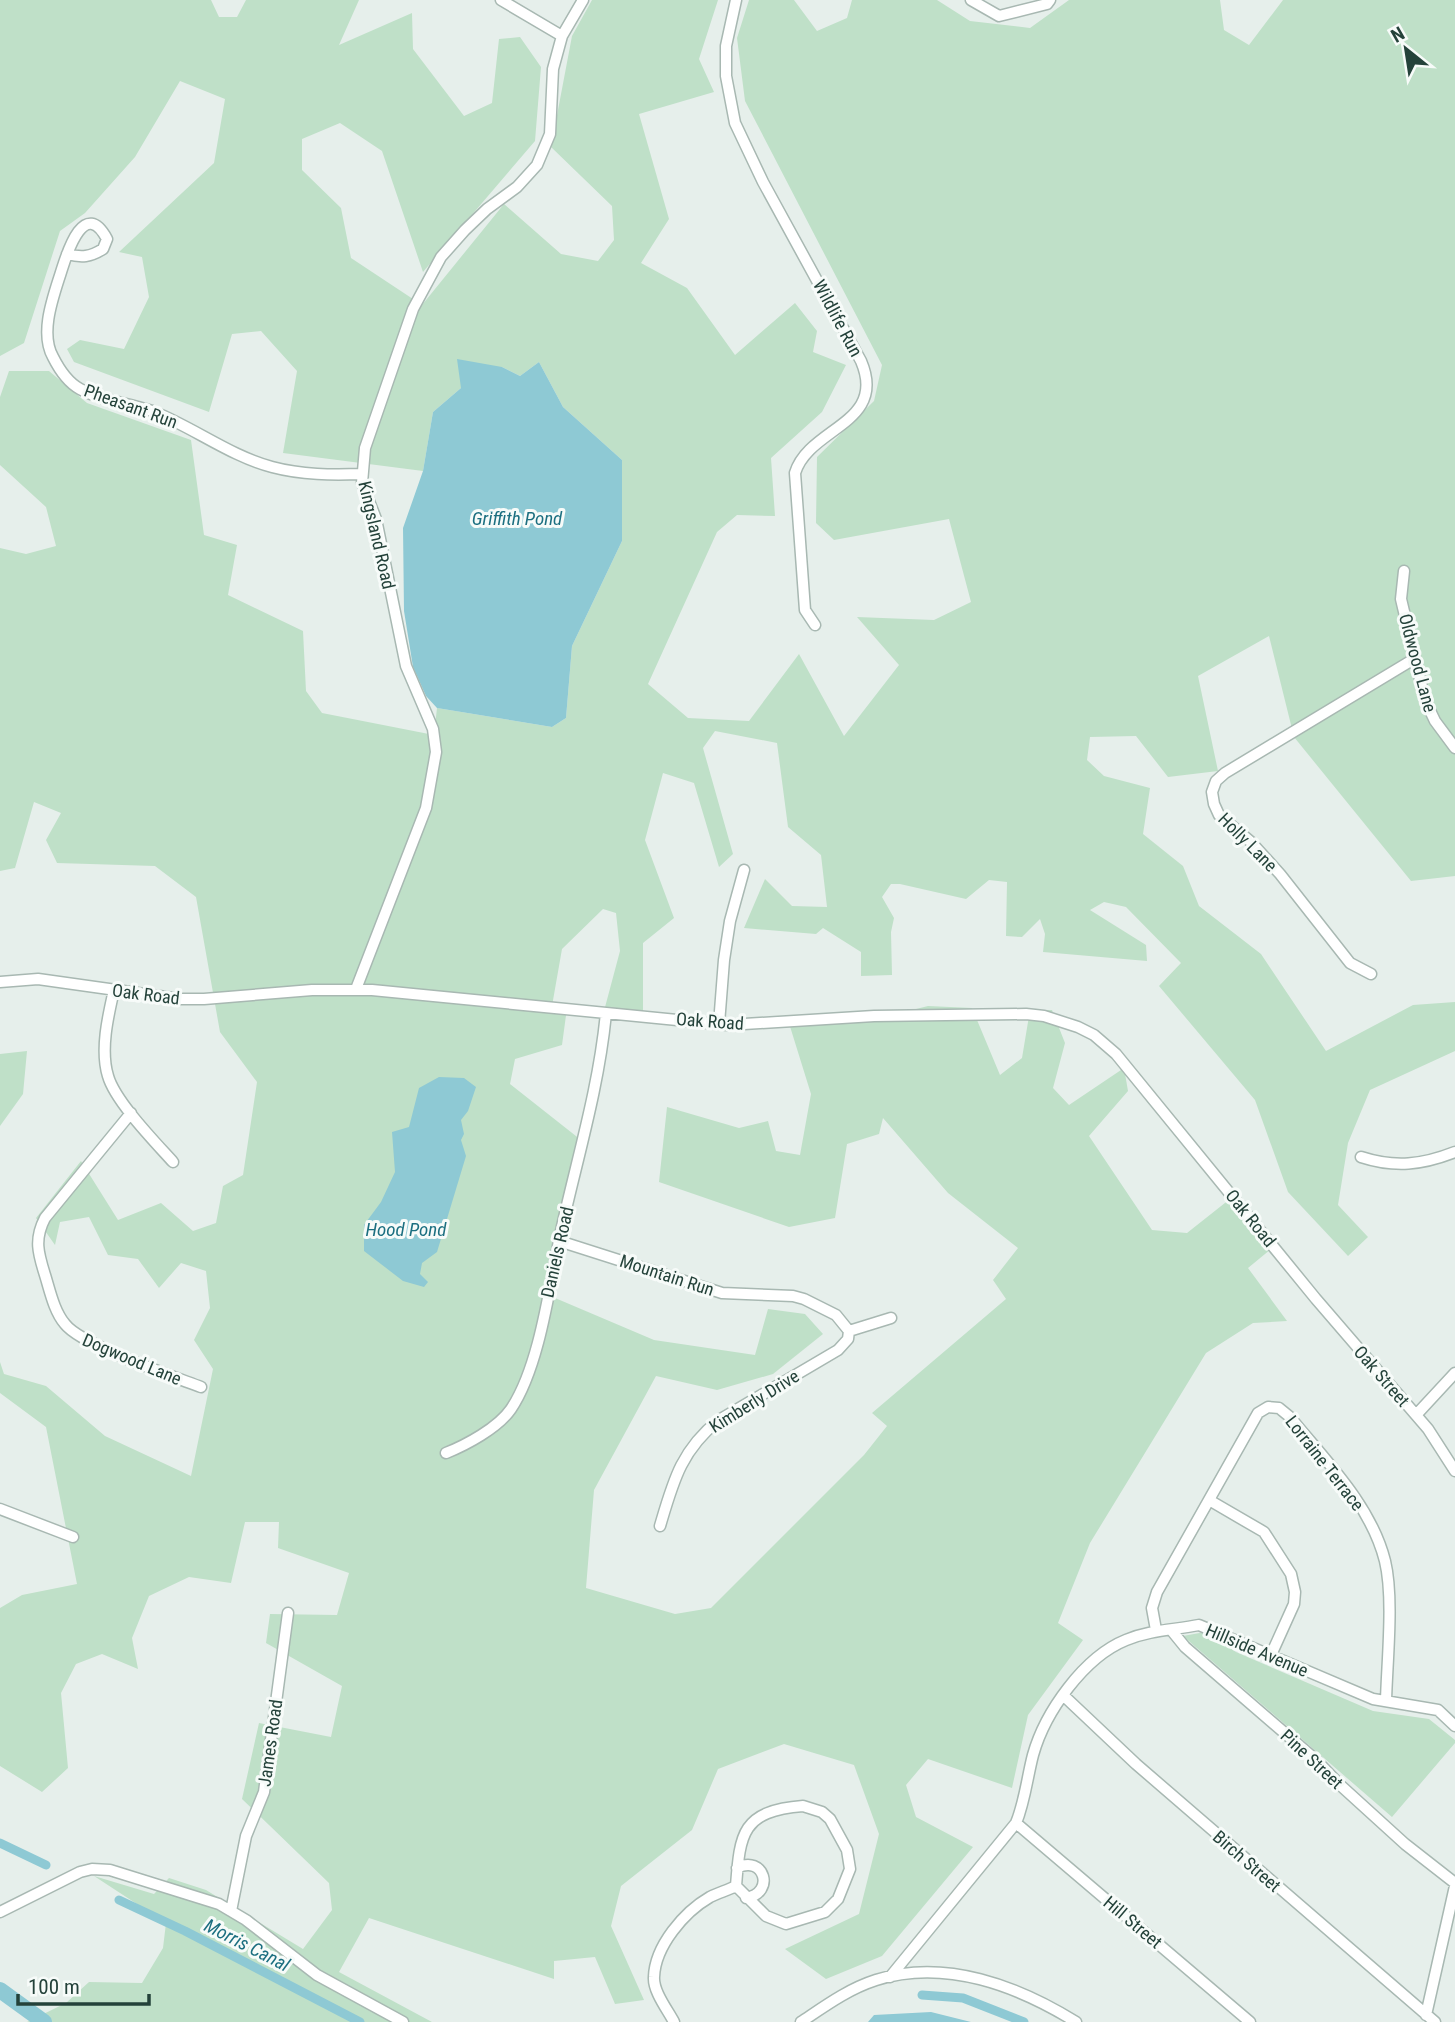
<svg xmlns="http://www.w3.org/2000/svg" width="1455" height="2022" viewBox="0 0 1455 2022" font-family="'Roboto Condensed',sans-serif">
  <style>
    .green { fill: #bfe0c8 }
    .water { fill: #8ec9d4 }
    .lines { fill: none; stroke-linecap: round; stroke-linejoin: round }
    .canal { stroke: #8ec9d4; stroke-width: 9 }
    .river { stroke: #8ec9d4; stroke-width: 16 }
    .street-casing { stroke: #a8b8b2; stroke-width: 13 }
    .street { stroke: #fff; stroke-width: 10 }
    .labels { text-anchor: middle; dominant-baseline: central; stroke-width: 6; stroke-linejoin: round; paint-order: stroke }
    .street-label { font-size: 18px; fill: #24423a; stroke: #f7fbf9 }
    .water-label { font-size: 19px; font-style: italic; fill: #1c6f80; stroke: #f7fbf9 }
  </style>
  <rect width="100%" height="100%" fill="#e6efeb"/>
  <path class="green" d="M 0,0 L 211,0 L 219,17 L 237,17 L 246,0 L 359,0 L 339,45 L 412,13 L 413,49 L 464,116 L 492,103 L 499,39 L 520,37 L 541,67 L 535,141 L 423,272 L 382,151 L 340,123 L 302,139 L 302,170 L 341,208 L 351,258 L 422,305 L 504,204 L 561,254 L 598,261 L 614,240 L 612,206 L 551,147 L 572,36 L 592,0 L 718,0 L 699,59 L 714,92 L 639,114 L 669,219 L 641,263 L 687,288 L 735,355 L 795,303 L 817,331 L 813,352 L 846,365 L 822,412 L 771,458 L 775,516 L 737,515 L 717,532 L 648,684 L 688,718 L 749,721 L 799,654 L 844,736 L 899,665 L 857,617 L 934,620 L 971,602 L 949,519 L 834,540 L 816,523 L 817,457 L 874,401 L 882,365 L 745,101 L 737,38 L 749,0 L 794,0 L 817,31 L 847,18 L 852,0 L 937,0 L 970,21 L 1030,28 L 1069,0 L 1220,0 L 1224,30 L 1249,45 L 1283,0 L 1455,0 L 1455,876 L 1411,881 L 1294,737 L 1269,636 L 1198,676 L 1218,771 L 1168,777 L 1136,736 L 1090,737 L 1087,760 L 1104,776 L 1150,788 L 1143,834 L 1183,866 L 1199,906 L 1261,954 L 1326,1051 L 1413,1005 L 1455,1002 L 1455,1051 L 1370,1090 L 1348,1143 L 1338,1205 L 1368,1237 L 1348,1256 L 1288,1192 L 1255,1100 L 1159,986 L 1181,963 L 1126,907 L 1104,902 L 1090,910 L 1146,945 L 1147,961 L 1043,952 L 1045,934 L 1040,919 L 1022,937 L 1006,936 L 1007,882 L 989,880 L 966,899 L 900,884 L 891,884 L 882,897 L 894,918 L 891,932 L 892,975 L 861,976 L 861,952 L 823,928 L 816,934 L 744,928 L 765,879 L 792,906 L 827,907 L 821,855 L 788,827 L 777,743 L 715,731 L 703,748 L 733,854 L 719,867 L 694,783 L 663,773 L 645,840 L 674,918 L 643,943 L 643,1016 L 604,1011 L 620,951 L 616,913 L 603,909 L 562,949 L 552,1006 L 567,1008 L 562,1045 L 515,1059 L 510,1084 L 581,1140 L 548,1295 L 654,1340 L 755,1355 L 768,1309 L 805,1314 L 823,1334 L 773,1374 L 717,1390 L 656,1376 L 594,1490 L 586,1588 L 675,1614 L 711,1608 L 864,1455 L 887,1426 L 872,1413 L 1006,1299 L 993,1280 L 1018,1248 L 948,1193 L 883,1118 L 879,1134 L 847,1144 L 835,1218 L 789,1227 L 659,1182 L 667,1107 L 739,1128 L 768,1121 L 776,1151 L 800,1155 L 811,1094 L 788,1020 L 884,1017 L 928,1006 L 972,1008 L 1000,1075 L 1022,1058 L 1030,1010 L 1052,1010 L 1065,1043 L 1053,1088 L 1069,1105 L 1124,1068 L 1128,1091 L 1089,1136 L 1152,1230 L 1187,1233 L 1235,1195 L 1276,1245 L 1248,1268 L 1287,1321 L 1253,1323 L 1206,1353 L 1090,1543 L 1058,1623 L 1083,1640 L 1028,1715 L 1012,1788 L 928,1759 L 906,1785 L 916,1817 L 973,1847 L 882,1956 L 826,1979 L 785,1949 L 859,1914 L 879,1834 L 854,1765 L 784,1744 L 718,1769 L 692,1830 L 621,1886 L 611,1926 L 644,2000 L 615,2004 L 595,1957 L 554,1961 L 554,1979 L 369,1918 L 339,1972 L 432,2022 L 27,2022 L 66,2003 L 89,1982 L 142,1983 L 163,1948 L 166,1923 L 94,1876 L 154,1894 L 169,1878 L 206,1890 L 303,1949 L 332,1910 L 329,1883 L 242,1799 L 259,1723 L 331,1737 L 342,1686 L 266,1643 L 270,1614 L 337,1615 L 349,1573 L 278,1548 L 279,1522 L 245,1522 L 231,1583 L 189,1577 L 149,1596 L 132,1638 L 138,1669 L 102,1654 L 76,1664 L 61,1693 L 68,1768 L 42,1792 L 0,1766 L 0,1608 L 22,1595 L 77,1584 L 46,1427 L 0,1393 L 0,1362 L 4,1374 L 46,1386 L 105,1436 L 191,1476 L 213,1369 L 194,1340 L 210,1308 L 206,1271 L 181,1263 L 159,1288 L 138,1259 L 108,1255 L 89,1217 L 60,1222 L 55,1245 L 36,1218 L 81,1161 L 118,1220 L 161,1203 L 193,1231 L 216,1223 L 223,1186 L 243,1175 L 257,1082 L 220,1032 L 196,897 L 155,866 L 57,863 L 46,840 L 61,813 L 34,802 L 15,868 L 0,871 L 0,548 L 26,554 L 56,546 L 46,507 L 0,465 L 0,397 L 9,371 L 49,371 L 87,403 L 191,440 L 204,535 L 237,545 L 228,595 L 303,631 L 306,691 L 322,713 L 434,735 L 437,708 L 552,727 L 566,718 L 572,646 L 622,541 L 622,460 L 563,407 L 539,362 L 520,376 L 502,367 L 461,388 L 433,412 L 423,471 L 283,453 L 297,371 L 261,331 L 232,334 L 209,412 L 74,362 L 67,349 L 80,340 L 124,349 L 149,297 L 142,257 L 119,252 L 214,163 L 225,99 L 180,81 L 135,157 L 85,213 L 60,231 L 24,343 L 0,356 Z
    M 27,1051 L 23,1094 L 0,1126 L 0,1054 Z
    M 1205,1632 L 1236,1652 L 1373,1711 L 1429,1719 L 1455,1740 L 1455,1743 L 1392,1817 L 1183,1636 Z"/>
  <path class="water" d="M 457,359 L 502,367 L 520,376 L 539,362 L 563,407 L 622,460 L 622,541 L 572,646 L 566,718 L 552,727 L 437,708 L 426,696 L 413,667 L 404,611 L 403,528 L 423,471 L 433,412 L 461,388 Z
    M 439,1077 L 464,1078 L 476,1087 L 468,1111 L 461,1120 L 464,1134 L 461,1140 L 466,1156 L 437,1252 L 422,1263 L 420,1274 L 428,1282 L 424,1287 L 403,1281 L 364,1251 L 364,1225 L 381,1202 L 395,1172 L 392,1132 L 409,1127 L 419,1088 Z
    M 931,2012 L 971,2022 L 868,2022 L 874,2015 Z"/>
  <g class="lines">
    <path class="canal" d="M 0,1843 L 46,1865
      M 119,1900 L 185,1931 L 360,2022
      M 922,1995 L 963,1998 L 1024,2022"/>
    <path class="river" d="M 0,1990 L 44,2022"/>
    <g class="street-casing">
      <path id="street" d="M 501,0 L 562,36
        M 736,0 L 726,46 L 726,76 L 735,123 L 763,182 L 861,361 C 888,424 809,427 795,473 L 805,610 L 815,625
        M 971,0 L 999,16 L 1047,4 L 1050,0
        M 67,254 C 82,258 90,257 103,249 L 107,239 C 85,198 68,250 62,269 C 54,295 39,332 53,357 C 59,369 69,383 80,389 C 102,401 129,403 152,411 C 193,427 230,456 272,467 C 302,475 332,475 362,474
        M 1404,571 L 1401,599 L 1425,700 L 1435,721 L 1455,748
        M 1371,974 L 1350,963 L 1280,874 L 1251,842 L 1219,815 L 1214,804 L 1212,792 L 1216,781 L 1225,773 L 1414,659
        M 0,982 L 38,979 L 180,999 L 204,999 L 312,990 L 372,990 L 728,1025 L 874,1016 L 1026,1014 L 1044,1016 L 1078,1027 L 1094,1035 L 1116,1054 L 1316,1299 L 1428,1429 L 1455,1471
        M 356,989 L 426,808 L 436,752 L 433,729 L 406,666 L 376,519 L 362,483 L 365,448 L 413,309 L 441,257 L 465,230 L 487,209 L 517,187 L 537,165 L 550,134 L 553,69 L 562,36 L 583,0
        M 114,990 C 108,1016 100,1050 108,1076 C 115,1101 155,1142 173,1162
        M 719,1024 L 724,960 L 730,921 L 744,870
        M 131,1113 L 45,1218 C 34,1239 38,1253 45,1275 C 50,1291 54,1311 65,1324 C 81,1345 172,1376 201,1387
        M 1361,1157 C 1395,1168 1422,1165 1455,1152
        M 559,1241 L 722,1293 L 793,1296 L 804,1299 L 836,1315 L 849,1331
        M 849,1331 L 891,1318
        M 1416,1415 L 1455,1373
        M 446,1453 C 466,1445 498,1428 511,1409 C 540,1366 550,1283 561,1231 C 577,1159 599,1087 606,1013
        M 1209,1500 L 1264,1532 L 1291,1574 L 1295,1592 L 1294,1604 L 1271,1655
        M 0,1509 L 73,1537
        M 660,1526 C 673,1482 681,1450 719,1420 L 838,1350 L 848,1339 L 849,1331
        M 1156,1630 L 1152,1608 L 1157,1592 L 1258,1413 L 1268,1407 L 1279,1408 L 1290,1417 C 1325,1460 1371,1505 1385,1561 C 1394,1598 1387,1661 1386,1701
        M 1172,1631 L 1185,1647 L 1316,1760 L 1339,1784 L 1405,1844 L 1455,1883
        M 1064,1696 L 1136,1764 L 1435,2022
        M 803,1806 L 822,1812 L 830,1819 L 847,1850 L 850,1869 L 838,1899 L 825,1912 L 786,1924 L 766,1916 L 736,1886 C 740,1833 742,1811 803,1806 Z
        M 1016,1823 L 1250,2022
        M 737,1868 C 764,1854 776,1893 746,1898
        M 231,1911 L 246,1836 L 264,1792 L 288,1613
        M 0,1912 L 80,1872 L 92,1869 L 110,1870 L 219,1904 L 246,1920 L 317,1975 L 403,2022
        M 890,1977 L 1016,1823 C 1025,1801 1027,1778 1033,1755 C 1045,1712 1084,1657 1126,1640 C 1150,1630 1174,1630 1199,1625 L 1373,1699 L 1438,1710 L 1455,1726
        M 1426,2015 L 1455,1886
        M 674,2022 C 667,2009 653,1991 654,1977 C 655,1946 684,1912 710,1897 C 718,1893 728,1890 736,1886
        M 801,2022 C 825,2006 848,1989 876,1980 C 945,1958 1018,1986 1076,2022"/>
    </g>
    <use href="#street" class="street"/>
  </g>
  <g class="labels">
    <g class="street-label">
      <text transform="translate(838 318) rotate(62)">Wildlife Run</text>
      <text transform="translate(131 406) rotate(20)">Pheasant Run</text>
      <text transform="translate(377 535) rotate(77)">Kingsland Road</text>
      <text transform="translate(1418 663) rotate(75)">Oldwood Lane</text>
      <text transform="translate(1248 842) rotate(45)">Holly Lane</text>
      <text transform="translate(146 994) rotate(7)">Oak Road</text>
      <text transform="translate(710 1021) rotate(4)">Oak Road</text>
      <text transform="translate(1251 1218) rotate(51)">Oak Road</text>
      <text transform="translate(557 1252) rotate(-77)">Daniels Road</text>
      <text transform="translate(667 1275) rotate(18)">Mountain Run</text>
      <text transform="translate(132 1359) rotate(23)">Dogwood Lane</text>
      <text transform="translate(1382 1376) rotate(49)">Oak Street</text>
      <text transform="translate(754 1401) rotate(-32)">Kimberly Drive</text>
      <text transform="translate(1325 1463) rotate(52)">Lorraine Terrace</text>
      <text transform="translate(1257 1650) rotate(23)">Hillside Avenue</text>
      <text transform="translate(270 1743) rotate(-82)">James Road</text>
      <text transform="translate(1312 1759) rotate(43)">Pine Street</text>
      <text transform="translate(1247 1861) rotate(41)">Birch Street</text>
      <text transform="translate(1133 1922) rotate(40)">Hill Street</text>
    </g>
    <g class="water-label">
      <text x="517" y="518">Griffith Pond</text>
      <text x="406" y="1229">Hood Pond</text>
      <text transform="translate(247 1945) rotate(27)">Morris Canal</text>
    </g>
  </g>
  <g transform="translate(1406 49) rotate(330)" stroke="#f7fbf9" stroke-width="5" paint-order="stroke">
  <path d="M0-5L12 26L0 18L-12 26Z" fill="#24423a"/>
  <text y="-10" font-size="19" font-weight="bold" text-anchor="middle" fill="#24423a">N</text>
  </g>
  <path d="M18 1994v10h131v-10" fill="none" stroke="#24423a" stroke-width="3.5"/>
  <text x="28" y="1994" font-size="21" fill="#24423a" stroke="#f7fbf9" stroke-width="5" paint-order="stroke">100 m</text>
</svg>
